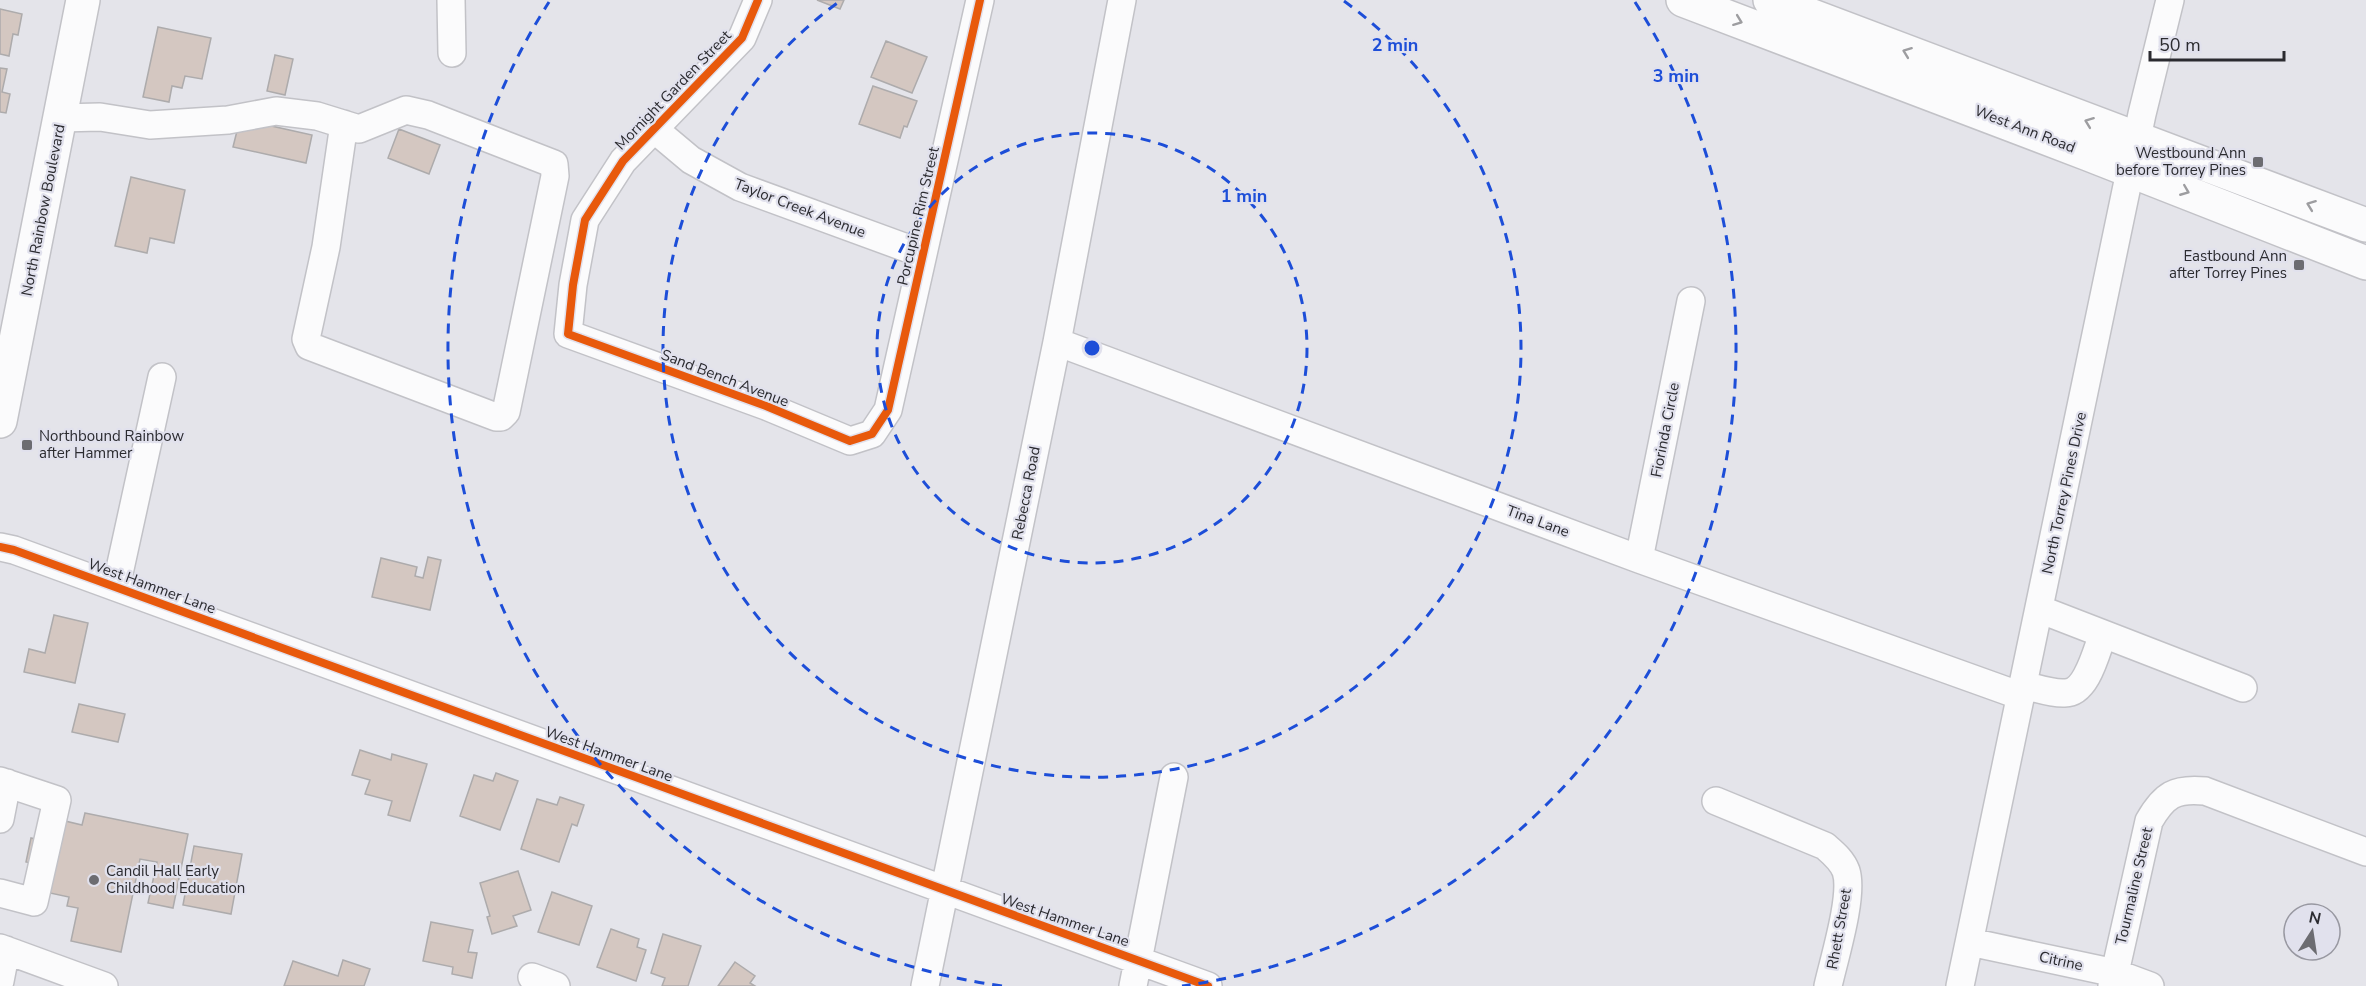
<svg xmlns="http://www.w3.org/2000/svg" width="2366" height="986" viewBox="0 0 2366 986" font-family="'Nunito Sans',sans-serif">
  <style>
    .building { fill: #d4c7c1; stroke: #adabac; stroke-width: 1.5 }
    .lines { fill: none; stroke-linecap: round; stroke-linejoin: round }
    .minor-casing { stroke: #c2c2c7; stroke-width: 30 }
    .major-casing { stroke: #c2c2c7; stroke-width: 36 }
    .minor { stroke: #fbfbfc; stroke-width: 27 }
    .major { stroke: #fbfbfc; stroke-width: 33 }
    .cycleway-casing { stroke: #e1e1ed; stroke-width: 11 }
    .cycleway { stroke: #e8590c; stroke-width: 8 }
    .oneway { stroke: #9d9da0 }
    .ring { fill: none; stroke: #1d4ed8; stroke-width: 3; stroke-dasharray: 10 8 }
    .poi-dot { fill: #6c6c71; stroke: #e1e1ed; stroke-width: 2 }
    .labels { text-anchor: middle; dominant-baseline: central; stroke-width: 4.5; stroke-linejoin: round; paint-order: stroke }
    .street-label { font-size: 15px; fill: #2b2b30; stroke: #e1e1ed }
    .poi-label { font-size: 15px; fill: #2b2b30; stroke: #e1e1ed; text-anchor: end }
    .centre { fill: #1d4ed8; stroke: #e1e1ed; stroke-width: 3 }
    .ring-label { font-size: 18px; text-anchor: middle; font-weight: bold; fill: #1d4ed8; stroke: #e1e1ed; stroke-width: 4.5; stroke-linejoin: round; paint-order: stroke }
  </style>
  <rect width="100%" height="100%" fill="#e4e4ea"/>
  <path class="building" d="M 817,0 L 844,0 L 840,9 Z
    M 0,9 L 22,14 L 18,35 L 13,34 L 9,56 L 0,54 Z
    M 158,27 L 211,38 L 202,79 L 185,76 L 182,88 L 172,86 L 169,102 L 143,97 Z
    M 886,41 L 927,57 L 912,93 L 871,77 Z
    M 275,55 L 293,59 L 285,95 L 267,91 Z
    M 0,68 L 7,69 L 2,92 L 10,94 L 6,113 L 0,112 Z
    M 873,86 L 917,101 L 907,127 L 904,126 L 900,138 L 859,124 Z
    M 240,119 L 312,135 L 306,163 L 233,147 Z
    M 399,129 L 440,145 L 429,174 L 388,158 Z
    M 131,177 L 185,190 L 174,243 L 150,238 L 147,253 L 115,246 Z
    M 428,557 L 441,560 L 430,610 L 372,597 L 381,558 L 417,567 L 415,576 L 423,578 Z
    M 54,615 L 88,623 L 75,683 L 24,672 L 29,649 L 45,653 Z
    M 79,704 L 125,714 L 118,742 L 72,732 Z
    M 360,750 L 391,760 L 392,754 L 427,764 L 410,821 L 388,815 L 392,801 L 365,794 L 370,780 L 352,775 Z
    M 496,773 L 518,781 L 500,830 L 460,816 L 474,775 L 493,781 Z
    M 560,797 L 584,805 L 577,826 L 572,824 L 559,862 L 521,849 L 537,799 L 557,805 Z
    M 85,813 L 188,834 L 173,908 L 148,903 L 157,862 L 140,859 L 121,952 L 71,941 L 78,908 L 67,906 L 69,897 L 50,893 L 55,868 L 26,862 L 31,838 L 60,845 L 65,821 L 82,825 Z
    M 194,846 L 242,854 L 231,914 L 183,905 Z
    M 518,871 L 531,910 L 513,916 L 517,926 L 492,934 L 487,917 L 490,916 L 480,883 Z
    M 552,892 L 592,906 L 579,945 L 538,932 Z
    M 431,922 L 473,930 L 468,952 L 477,953 L 472,978 L 452,974 L 453,967 L 423,961 Z
    M 611,929 L 639,939 L 637,947 L 646,950 L 636,981 L 597,967 Z
    M 663,934 L 701,946 L 688,986 L 662,986 L 665,978 L 651,973 Z
    M 343,960 L 370,969 L 364,986 L 284,986 L 293,961 L 338,976 Z
    M 735,962 L 755,976 L 750,983 L 755,986 L 718,986 Z"/>
  <g class="lines">
    <g class="minor-casing">
      <path id="minor" d="M 451,0 L 452,53
        M 758,0 L 742,38 L 623,161 L 585,220 L 573,285 L 568,334 L 766,406 L 850,441 L 872,434 L 888,410 L 980,0
        M 60,118 L 100,117 L 150,125 L 228,120 L 276,111 L 317,116 L 359,129 L 406,110 L 428,115 L 554,164 L 555,176 L 506,412 L 501,417 L 496,417 L 309,346 L 306,339 L 326,247 L 344,124
        M 654,129 L 691,160 L 740,187 L 923,254
        M 1057,342 L 1639,559 L 2021,696
        M 0,547 L 14,550 L 1208,986
        M 1639,559 L 1691,301
        M 116,587 L 162,377
        M 2039,609 L 2243,688
        M 2023,685 C 2036,688 2052,694 2065,693 C 2087,693 2096,652 2103,634
        M 0,781 L 57,800 L 34,902 L 0,893
        M 1716,801 L 1825,846 C 1833,853 1842,860 1846,871 C 1854,895 1834,959 1828,986
        M 0,819 L 7,783
        M 1970,942 L 2115,973 L 2150,986
        M 0,948 L 104,986
        M 532,977 L 556,986
        M 0,981 L 6,950
        M 925,986 L 1057,342 L 1122,0
        M 1133,986 L 1174,777
        M 1960,986 L 2142,114 L 2170,0
        M 2112,986 L 2149,821 C 2164,795 2175,788 2205,791 L 2366,852"/>
    </g>
    <g class="major-casing">
      <path id="major" d="M 1683,0 L 2088,154 L 2366,263
        M 1770,0 L 2366,225
        M 0,421 L 83,0"/>
    </g>
    <use href="#minor" class="minor"/>
    <use href="#major" class="major"/>
    <g class="cycleway-casing">
      <path id="cycleway" d="M 758,0 L 742,38 L 623,161 L 585,220 L 573,285 L 568,334 L 766,406 L 850,441 L 872,434 L 888,410 L 980,0
        M 0,547 L 14,550 L 1208,986"/>
    </g>
    <use href="#cycleway" class="cycleway"/>
  </g>
  <defs><path id="oneway-chevron" d="M-2-3.5L2.5 0L-2 3.5" fill="none" stroke-width="1.6" stroke-linecap="round" stroke-linejoin="round" transform="scale(1.5)"/></defs>
  <g class="oneway">
    <use href="#oneway-chevron" transform="translate(1738 21) rotate(21)"/>
    <use href="#oneway-chevron" transform="translate(1907 52) rotate(-159)"/>
    <use href="#oneway-chevron" transform="translate(2089 122) rotate(-159)"/>
    <use href="#oneway-chevron" transform="translate(2185 191) rotate(22)"/>
    <use href="#oneway-chevron" transform="translate(2311 205) rotate(-159)"/>
  </g>
  <g class="ring">
    <circle cx="1092" cy="348" r="215"/>
    <path d="M1344 1A429 429 0 1 1 840 1"/>
    <path d="M1002 986A644 644 0 0 1 549 2M1635 2A644 644 0 0 1 1182 986"/>
  </g>
  <g class="poi-dot">
    <rect x="2252" y="156" width="12" height="12" rx="3"/>
    <rect x="2293" y="259" width="12" height="12" rx="3"/>
    <rect x="21" y="439" width="12" height="12" rx="3"/>
    <circle cx="94" cy="880" r="6"/>
  </g>
  <g class="labels">
    <g class="street-label">
      <text transform="translate(673 90) rotate(-46)">Mornight Garden Street</text>
      <text transform="translate(2025 129) rotate(21)">West Ann Road</text>
      <text transform="translate(800 208) rotate(21)">Taylor Creek Avenue</text>
      <text transform="translate(43 210) rotate(-79)">North Rainbow Boulevard</text>
      <text transform="translate(918 216) rotate(-77)">Porcupine Rim Street</text>
      <text transform="translate(725 378) rotate(21)">Sand Bench Avenue</text>
      <text transform="translate(1665 430) rotate(-79)">Fiorinda Circle</text>
      <text transform="translate(1026 493) rotate(-79)">Rebecca Road</text>
      <text transform="translate(2064 493) rotate(-78)">North Torrey Pines Drive</text>
      <text transform="translate(1538 521) rotate(20)">Tina Lane</text>
      <text transform="translate(152 586) rotate(20)">West Hammer Lane</text>
      <text transform="translate(609 754) rotate(20)">West Hammer Lane</text>
      <text transform="translate(2134 886) rotate(-77)">Tourmaline Street</text>
      <text transform="translate(1065 920) rotate(19)">West Hammer Lane</text>
      <text transform="translate(1839 929) rotate(-80)">Rhett Street</text>
      <text transform="translate(2061 961) rotate(12)">Citrine</text>
    </g>
    <g class="poi-label">
      <text x="2246" y="153">Westbound Ann<tspan x="2246" dy="17">before Torrey Pines</tspan></text>
      <text x="2287" y="256">Eastbound Ann<tspan x="2287" dy="17">after Torrey Pines</tspan></text>
      <text x="39" y="436" text-anchor="start">Northbound Rainbow<tspan x="39" dy="17">after Hammer</tspan></text>
      <text x="106" y="871" text-anchor="start">Candil Hall Early<tspan x="106" dy="17">Childhood Education</tspan></text>
    </g>
  </g>
  <circle cx="1092" cy="348" r="9" class="centre"/>
  <g class="ring-label">
    <text x="1395" y="51">2 min</text>
    <text x="1676" y="82">3 min</text>
    <text x="1244" y="202">1 min</text>
  </g>
  <g transform="translate(2312 932) rotate(12)"><circle r="28" fill="#e1e1ed" stroke="#9898a1" stroke-width="1.5"/>
  <path d="M0-4.5L10 22L0 15L-10 22Z" fill="#6c6c71"/>
  <text y="-9" font-size="16" font-weight="bold" text-anchor="middle" fill="#2b2b30">N</text>
  </g>
  <path d="M2150 51v9h134v-9" fill="none" stroke="#2b2b30" stroke-width="3"/>
  <text x="2159" y="51" font-size="18" fill="#2b2b30" stroke="#e1e1ed" stroke-width="4.5" paint-order="stroke">50 m</text>
</svg>
